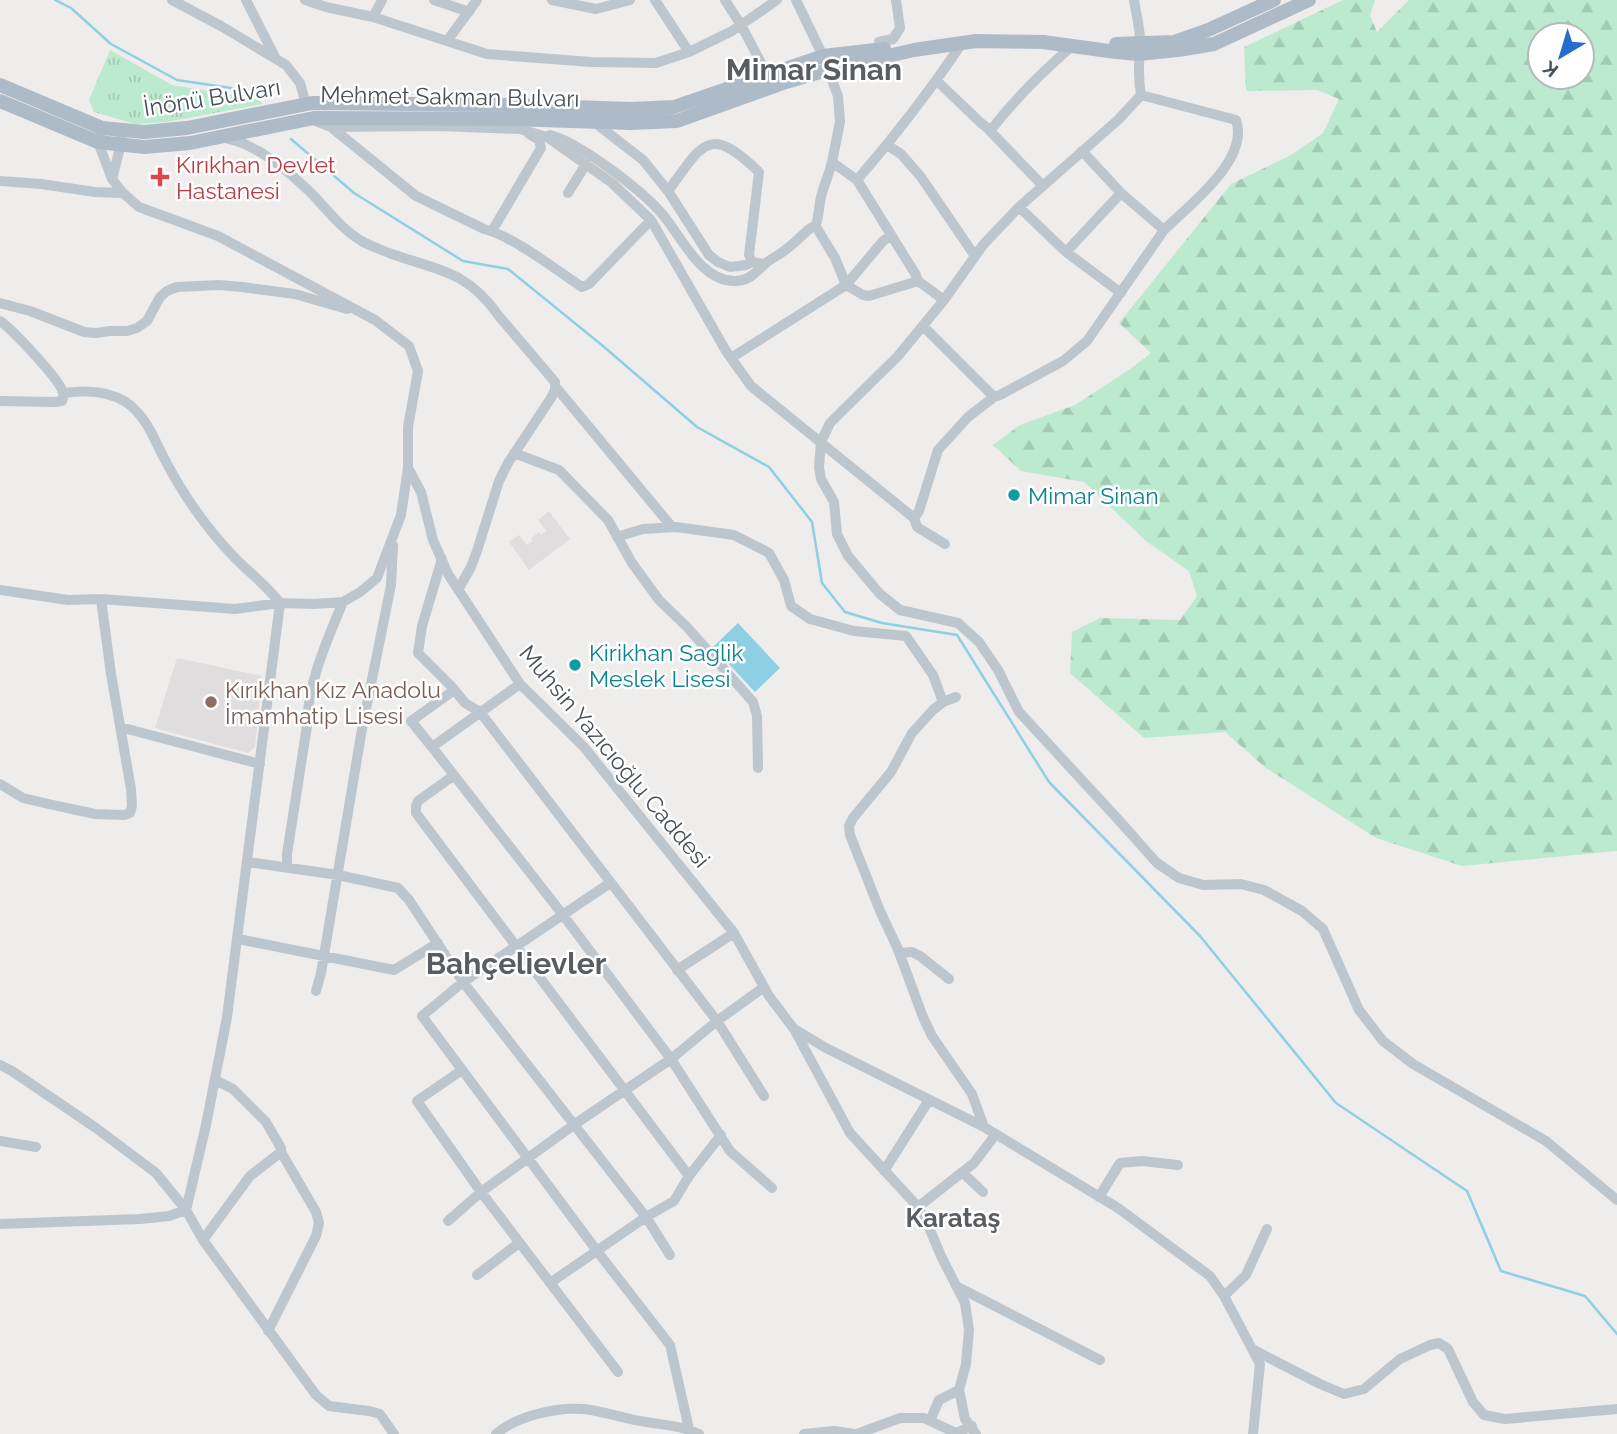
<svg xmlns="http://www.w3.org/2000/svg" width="1617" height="1434" viewBox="0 0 1617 1434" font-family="Raleway,sans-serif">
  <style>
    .education { fill: #dfdddd }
    .forest { fill: url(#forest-firs); fill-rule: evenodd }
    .park { fill: url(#park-tufts) }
    .water { fill: #8dd0e4 }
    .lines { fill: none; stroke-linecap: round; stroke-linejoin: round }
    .stream { stroke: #8dd0e4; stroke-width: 2.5 }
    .minor { stroke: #bec6cd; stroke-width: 10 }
    .major { stroke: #adbbc9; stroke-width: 14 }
    .health-dot { fill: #e0444e; stroke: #fff; stroke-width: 2.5 }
    .culture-dot { fill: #0f9aa8; stroke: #fff; stroke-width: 2.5 }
    .education-dot { fill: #8d6e63; stroke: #fff; stroke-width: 2.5 }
    .labels { text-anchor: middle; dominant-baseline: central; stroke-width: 5; stroke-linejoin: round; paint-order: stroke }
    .street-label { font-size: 23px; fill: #464f58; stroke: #fff }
    .health-label { font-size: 23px; fill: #be3a42; stroke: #fff; text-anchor: start }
    .culture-label { font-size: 23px; fill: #0d838f; stroke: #fff; text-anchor: start }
    .education-label { font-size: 23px; fill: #785e54; stroke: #fff; text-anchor: start }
    .quarter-label { font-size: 26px; font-weight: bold; fill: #595c60; stroke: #fff }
    .district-label { font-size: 30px; font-weight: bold; fill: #595c60; stroke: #fff }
  </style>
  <defs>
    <pattern id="forest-firs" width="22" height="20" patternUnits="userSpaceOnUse" patternTransform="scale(1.75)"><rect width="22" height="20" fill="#bceacf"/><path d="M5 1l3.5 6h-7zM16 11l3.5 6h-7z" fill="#a3cab4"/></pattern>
    <pattern id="park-tufts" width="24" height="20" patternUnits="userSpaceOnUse" patternTransform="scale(1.75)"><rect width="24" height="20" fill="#bceacf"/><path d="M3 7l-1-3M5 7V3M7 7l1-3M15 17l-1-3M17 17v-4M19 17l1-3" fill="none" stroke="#a3cab4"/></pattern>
  </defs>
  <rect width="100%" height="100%" fill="#efecec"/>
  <path class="education" d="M 549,511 L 570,539 L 529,570 L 509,542 L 519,535 L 527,545 L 533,541 L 531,538 L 539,532 L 541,535 L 546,531 L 538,520 Z
    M 177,658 L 262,676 L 255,747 L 248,753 L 155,728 Z"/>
  <path class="forest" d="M 1343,0 L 1375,0 L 1370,15 L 1377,32 L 1409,0 L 1617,0 L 1617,851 L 1462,866 L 1376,838 L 1266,768 L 1225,732 L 1144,738 L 1070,673 L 1072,632 L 1100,618 L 1180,620 L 1197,596 L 1189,571 L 1146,541 L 1084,482 L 1021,471 L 993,445 L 1020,425 L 1075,405 L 1130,369 L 1151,353 L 1119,323 L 1231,184 L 1291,155 L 1323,133 L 1339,99 L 1317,90 L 1246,91 L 1244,47 ZM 1540,35 L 1582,35 L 1582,77 L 1540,77 Z"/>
  <path class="park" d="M 110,50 L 172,85 L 258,99 L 263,104 L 167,122 L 135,124 L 94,112 L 89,100 Z"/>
  <path class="water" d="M 738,623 L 780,668 L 755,692 L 713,647 Z"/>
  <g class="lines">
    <path class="stream" d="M 55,0 L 71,8 L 111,44 L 177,80 L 264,93
      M 291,139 L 354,193 L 463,261 L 508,269 L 603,346 L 697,427 L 769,467 L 812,522 L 822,583 L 845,612 L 882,623 L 957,635 L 1049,782 L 1200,936 L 1336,1103 L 1467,1191 L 1501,1271 L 1585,1296 L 1617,1334"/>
    <path class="minor" d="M 172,0 L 221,26 L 286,65 L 300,83 L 306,104
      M 246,0 L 275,57
      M 305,0 L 326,7 L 373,17 L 487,54 L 591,62 L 656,63 L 689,52 L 732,31 L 777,0
      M 434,0 L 469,12
      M 552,0 L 596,9 L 630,0
      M 655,0 L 689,52
      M 725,0 L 741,25 L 768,76
      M 796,0 L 823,56 L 838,96 L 840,122 L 832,162 L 857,180 L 916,275 L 918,281 L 869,296 L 863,295 L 846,285 L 835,258 L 815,225
      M 1134,0 C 1136,14 1141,31 1140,45 C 1139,63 1138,78 1141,95 L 1119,119 L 1019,207 L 983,245 L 944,300 L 898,356 L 830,423 L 821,442 L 819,467 L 821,479 L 834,502 L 837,534 L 848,556 L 880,594 L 900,610 L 958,623 L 979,642 L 998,670 L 1019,712 L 1115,816 L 1157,863 L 1179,878 L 1203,885 L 1241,884 L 1264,890 L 1302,911 L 1323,929 L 1359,1010 L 1383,1041 L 1413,1064 L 1546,1141 L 1617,1200
      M 373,17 L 382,0
      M 447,41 L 477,0
      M 879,50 L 879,42 L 893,39 L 900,28 L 896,0
      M 937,81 L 981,123 L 990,130 L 990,131 C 1014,100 1041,73 1071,47
      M 313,120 L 331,127 L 438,126 L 520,129 L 547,137 L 612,183 L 651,220 L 726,351 L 751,386 L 914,518 L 919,511 L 938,450 L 968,417 L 994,397 L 1000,395 L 1063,361 L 1087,341 L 1164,230
      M 594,122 L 643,160 L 668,191 L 709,255 L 718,262 L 730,267 L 746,265 L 752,262 L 764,264
      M 331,127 L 416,196 L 484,229 C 513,236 556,270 582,287 L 589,284 L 651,220
      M 990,131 L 1043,186
      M 550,135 C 579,142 643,191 663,215 C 681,236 701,282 735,281 C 752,281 757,269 770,260 C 786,251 795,242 808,230 C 810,228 814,227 816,224 C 819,217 819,205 821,197 C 824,185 829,174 832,162
      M 225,138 C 238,140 249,146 260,152 C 280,164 297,179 314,196 C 328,211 342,229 360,240 C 369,246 380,249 389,253 C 436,270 467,270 498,315 L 555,382 L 555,390 L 551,398 L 508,463 L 499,481 L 477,551 L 471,567 L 458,590
      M 887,145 L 901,154 L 921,177 L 975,256
      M 1082,151 L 1121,193 L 1164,230 C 1189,205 1250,160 1236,120 L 1141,95
      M 112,179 L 121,144 L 121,138
      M 857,180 C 895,136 930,91 962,43
      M 0,181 L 41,184 L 95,192 L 123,193
      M 668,191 C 703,144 708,123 759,172 L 749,255 L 752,262
      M 568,193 L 586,164
      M 1019,207 L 1066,252 L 1121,293
      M 492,231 L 541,148 L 539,140 L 529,134
      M 1066,252 L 1121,193
      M 918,281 L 944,300
      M 0,303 L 30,311 L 84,332 L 96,333 L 110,331 L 127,331 L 137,328 L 147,321 L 160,297 L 167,291 L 177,287 L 219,285 L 242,287 L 295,294 L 347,309
      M 0,321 C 12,329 57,377 62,390 C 64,395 64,395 62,401 L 54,402 L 0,401
      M 923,326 L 994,397
      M 731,358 L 846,285 L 883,241 L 890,236
      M 555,386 L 672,527
      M 514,453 L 559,470 L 608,520 L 632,563 L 659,600 L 687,627 L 753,702 L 757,716 L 758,768
      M 408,468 L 421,492 L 433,540 L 448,574 L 520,684 L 584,747 L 734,933 L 769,996 L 794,1029 L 850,1133 L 918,1207 L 928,1225 L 941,1256 L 965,1303 L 969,1330 L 966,1364 L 959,1390 L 965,1419 L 976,1434
      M 914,518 L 917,527 L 945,544
      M 617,537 L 643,529 L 676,527 L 734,535 L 769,553 L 784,580 L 791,606 L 810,619 L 854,631 L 906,636 L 933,675 L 943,702
      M 0,590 L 68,600 L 101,599 L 235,609 L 280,603 L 314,604 L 343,602 L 360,592 L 377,578 L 401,515 L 408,468 L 408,427 L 418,371 L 409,346 L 375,320 L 218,236 L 139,207 L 123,193 L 112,179 L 98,142 L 100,135
      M 520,684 L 432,747 L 563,915 L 671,1059 L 730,1151 L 772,1188
      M 452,687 L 465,703 L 480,712 L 717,1021 L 764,1096
      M 956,697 L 943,702 L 933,710 L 912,733 L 891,772 L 853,818 L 849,826 L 850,835 L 880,911 L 897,947 L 923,1017 L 932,1036 L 972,1094 L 984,1127
      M 120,727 L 260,764
      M 432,747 L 411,721 L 453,691 L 452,687 L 418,653 L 422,626 L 442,559
      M 453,776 L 418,801 L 416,806 L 416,813 L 689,1176
      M 0,784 L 23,798 L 44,803 L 95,814 L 124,815 L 130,813 L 132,806 L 131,789 L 111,674 L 101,599
      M 248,862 L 338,875 L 398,888 L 409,900 L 463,982 L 646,1217 L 670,1255
      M 287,867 L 287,854 L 307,726 C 307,685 327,640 343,602
      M 610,883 L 463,982 L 422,1016 L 597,1251 L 670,1345 L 689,1429
      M 238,939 L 394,970 L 438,943
      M 900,953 L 912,952 L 920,956 L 949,979
      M 677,970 L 734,933
      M 316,991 L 321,973 L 362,729 L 391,585 L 393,545
      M 796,1030 L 826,1048 L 984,1127 L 1118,1208 L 1210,1276 L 1224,1296 L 1260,1364 L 1253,1434
      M 0,1065 L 12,1071 L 96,1128 L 156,1173 L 186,1210 L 203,1240 L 316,1395 L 329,1406 L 369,1411 L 380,1414 L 394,1434
      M 462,1070 L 417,1101 L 481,1192 L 618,1372
      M 215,1080 L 233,1089 L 266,1122 L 281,1148 L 281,1152 L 316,1212 L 319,1223 L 316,1236 L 268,1331
      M 0,1141 L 36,1147
      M 884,1171 L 929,1100
      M 962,1172 L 983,1192
      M 1099,1197 L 1120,1163 L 1142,1161 L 1178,1165
      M 918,1207 L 974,1163 L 996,1134
      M 448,1221 L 481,1192 L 575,1124 L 671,1059 L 717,1021 L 764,987
      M 0,1224 L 140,1219 L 169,1216 L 186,1210 L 206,1125 L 227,1017 L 280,603 C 267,586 250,573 235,558 C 206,528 183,495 164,458 C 153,437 146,416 126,402 C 107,390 85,390 64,393
      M 203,1240 L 250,1176 L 281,1152
      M 477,1275 L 519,1243
      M 550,1283 L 646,1217 L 674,1201 L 689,1176 L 721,1135
      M 956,1286 L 1100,1360
      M 1224,1296 L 1246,1275 L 1267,1229
      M 1252,1349 L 1320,1384 L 1344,1394 L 1364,1389 L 1400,1359 L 1430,1345 L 1439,1343 L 1448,1349 L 1473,1402 L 1484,1415 L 1505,1419 L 1617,1409
      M 930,1421 L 939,1400 L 959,1390
      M 496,1434 C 516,1416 557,1407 583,1409 C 604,1411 625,1419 646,1422 C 665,1425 682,1426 699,1434
      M 804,1434 L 834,1431 L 854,1434
      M 857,1434 L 900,1418 L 924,1418 L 956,1433 L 972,1426"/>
    <path class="major" d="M 1116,44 L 1174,42 L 1208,30 L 1274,0
      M 0,85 L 102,128 L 144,132 L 187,128 L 312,103 L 510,105 L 631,109 L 674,107 L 823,56 L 884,49
      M 0,101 L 98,142 L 144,147 L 190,143 L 314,118 L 510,119 L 631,123 L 677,121 L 786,82 L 827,70 L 914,50 L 976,41 L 1043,42 L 1116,52 L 1138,54 L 1178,50 L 1214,44 L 1309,0"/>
  </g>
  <path class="health-dot" d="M156.5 166.5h7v7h7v7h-7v7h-7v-7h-7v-7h7z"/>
  <g class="culture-dot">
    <circle cx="1014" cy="495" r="7"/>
    <circle cx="575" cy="665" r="7"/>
  </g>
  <circle class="education-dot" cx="211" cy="702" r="7"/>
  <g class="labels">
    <g class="street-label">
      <text transform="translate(450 96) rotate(1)">Mehmet Sakman Bulvarı</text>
      <text transform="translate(212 97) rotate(-9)">İnönü Bulvarı</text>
      <text transform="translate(615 756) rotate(50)">Muhsin Yazıcıoğlu Caddesi</text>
    </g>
    <g class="health-label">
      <text x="176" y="164">Kırıkhan Devlet<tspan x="176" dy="26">Hastanesi</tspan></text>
    </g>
    <g class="culture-label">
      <text x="1028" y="495">Mimar Sinan</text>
      <text x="589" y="652">Kirikhan Saglik<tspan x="589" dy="26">Meslek Lisesi</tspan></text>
    </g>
    <g class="education-label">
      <text x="225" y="689">Kırıkhan Kız Anadolu<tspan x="225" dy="26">İmamhatip Lisesi</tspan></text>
    </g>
    <g class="quarter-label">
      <text x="953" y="1218">Karataş</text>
    </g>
    <g class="district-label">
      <text x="814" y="69">Mimar Sinan</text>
      <text x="516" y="963">Bahçelievler</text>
    </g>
  </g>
  <g transform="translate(1561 56) rotate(218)"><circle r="33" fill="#ffffff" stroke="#b5b9bc" stroke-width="2"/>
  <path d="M0-5L12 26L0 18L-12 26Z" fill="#266dce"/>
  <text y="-10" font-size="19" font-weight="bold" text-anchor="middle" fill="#464f58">K</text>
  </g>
</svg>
